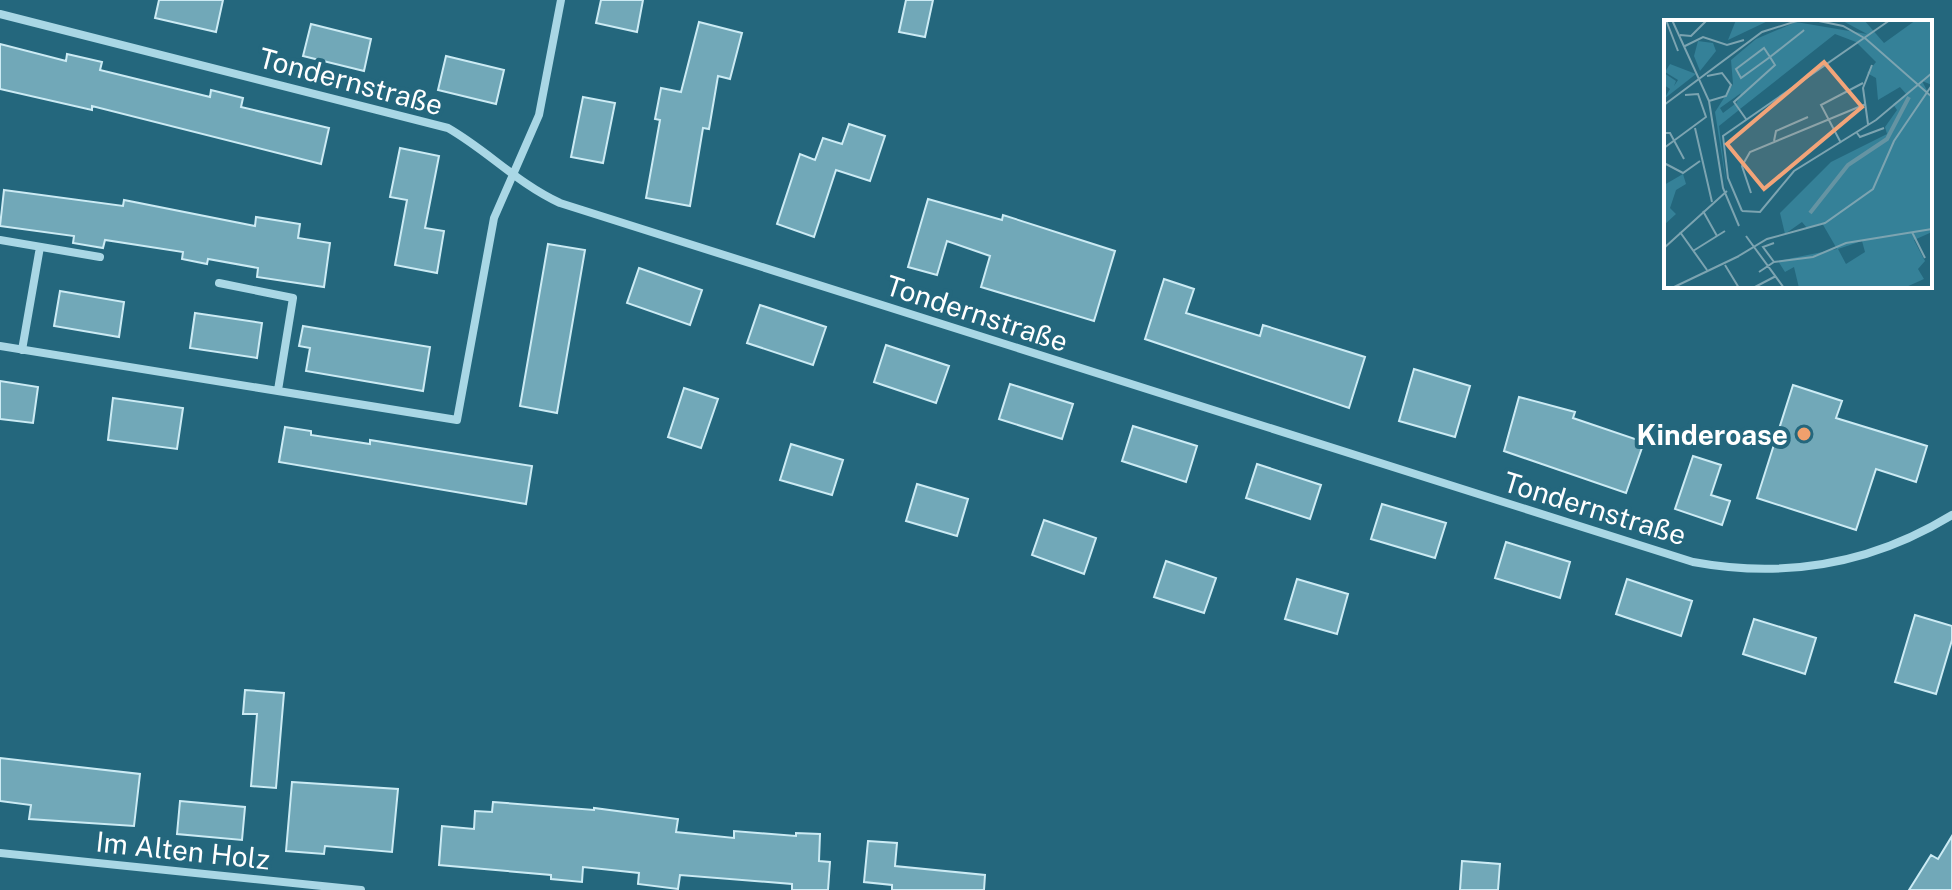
<svg xmlns="http://www.w3.org/2000/svg" width="1952" height="890" viewBox="0 0 1952 890" font-family="'Public Sans',sans-serif">
  <style>
    .building { fill: #71a8b8; stroke: #ccebf4; stroke-width: 2 }
    .lines { fill: none; stroke-linecap: round; stroke-linejoin: round }
    .street { stroke: #a9d7e5; stroke-width: 8 }
    .poi-dot { fill: #efa06d; stroke: #24677d; stroke-width: 3 }
    .labels { text-anchor: middle; dominant-baseline: central; stroke-width: 8; stroke-linejoin: round; paint-order: stroke }
    .street-label { font-size: 28px; fill: #fff; stroke: #24677d }
    .poi-label { font-size: 28px; font-weight: bold; fill: #fff; stroke: #24677d; text-anchor: end }
    .inset-river { fill: none; stroke: #6594a3; stroke-width: 4 }
    .inset-road { fill: none; stroke: #7ca4b1; stroke-width: 2 }
    .view { fill: #f2a479; fill-opacity: 0.15; stroke: #f2a479; stroke-width: 4 }
    .inset-edge { fill: none; stroke: #fff; stroke-width: 4 }
  </style>
  <rect width="100%" height="100%" fill="#24677d"/>
  <path class="building" d="M 159,0 L 223,0 L 216,32 L 155,18 Z
    M 601,0 L 643,0 L 637,32 L 596,23 Z
    M 906,0 L 933,0 L 925,37 L 899,32 Z
    M 699,22 L 742,33 L 730,79 L 718,76 L 709,129 L 703,128 L 690,206 L 646,198 L 660,120 L 655,119 L 661,88 L 681,92 Z
    M 311,24 L 371,39 L 364,71 L 303,56 Z
    M 0,44 L 66,61 L 67,54 L 102,62 L 100,70 L 210,97 L 211,90 L 243,98 L 241,107 L 329,128 L 321,164 L 92,106 L 92,110 L 0,89 Z
    M 446,56 L 504,70 L 496,104 L 438,90 Z
    M 583,97 L 615,103 L 603,163 L 571,157 Z
    M 849,124 L 885,136 L 870,181 L 836,170 L 814,237 L 777,224 L 800,154 L 815,160 L 823,138 L 842,144 Z
    M 400,148 L 439,156 L 425,228 L 444,231 L 437,273 L 395,265 L 407,200 L 390,197 Z
    M 4,190 L 123,206 L 124,200 L 255,226 L 256,217 L 300,224 L 298,238 L 330,243 L 324,287 L 257,277 L 258,268 L 208,259 L 207,264 L 182,259 L 183,252 L 105,240 L 103,248 L 73,243 L 74,236 L 0,226 Z
    M 928,199 L 1002,220 L 1003,215 L 1115,251 L 1094,321 L 981,287 L 990,256 L 947,241 L 937,275 L 908,267 Z
    M 548,244 L 585,250 L 557,413 L 520,406 Z
    M 639,268 L 702,290 L 690,325 L 627,303 Z
    M 1164,279 L 1194,289 L 1186,313 L 1260,336 L 1263,325 L 1365,357 L 1349,408 L 1145,339 Z
    M 60,291 L 124,302 L 119,337 L 54,326 Z
    M 760,305 L 826,327 L 813,365 L 747,343 Z
    M 195,313 L 262,323 L 257,358 L 190,348 Z
    M 303,326 L 430,347 L 423,391 L 306,371 L 310,348 L 299,346 Z
    M 886,345 L 949,366 L 936,403 L 874,382 Z
    M 1414,369 L 1470,386 L 1455,437 L 1399,421 Z
    M 0,381 L 38,387 L 33,423 L 0,419 Z
    M 1010,384 L 1073,404 L 1062,439 L 999,419 Z
    M 1793,385 L 1842,401 L 1836,418 L 1927,446 L 1916,482 L 1876,469 L 1856,530 L 1757,498 Z
    M 684,388 L 718,399 L 701,448 L 668,437 Z
    M 1519,397 L 1575,412 L 1573,418 L 1644,442 L 1626,493 L 1504,451 Z
    M 113,398 L 183,408 L 177,449 L 108,440 Z
    M 1133,426 L 1197,446 L 1186,482 L 1122,461 Z
    M 285,427 L 311,431 L 311,435 L 370,444 L 370,440 L 532,466 L 526,504 L 279,462 Z
    M 791,444 L 843,460 L 832,495 L 780,480 Z
    M 1693,456 L 1721,465 L 1711,495 L 1730,501 L 1722,525 L 1675,509 Z
    M 1257,464 L 1321,485 L 1310,519 L 1246,498 Z
    M 917,484 L 968,499 L 957,536 L 906,521 Z
    M 1382,504 L 1446,523 L 1435,558 L 1371,539 Z
    M 1044,520 L 1096,538 L 1084,574 L 1032,555 Z
    M 1506,542 L 1570,562 L 1560,598 L 1495,578 Z
    M 1166,561 L 1216,578 L 1204,613 L 1154,597 Z
    M 1297,579 L 1348,594 L 1337,634 L 1285,619 Z
    M 1627,579 L 1692,601 L 1681,636 L 1616,614 Z
    M 1915,615 L 1952,626 L 1952,640 L 1936,694 L 1895,682 Z
    M 1754,619 L 1816,638 L 1805,674 L 1743,654 Z
    M 245,690 L 284,693 L 276,788 L 251,786 L 257,714 L 243,714 Z
    M 0,758 L 140,774 L 134,826 L 29,819 L 31,805 L 0,801 Z
    M 292,782 L 398,789 L 392,852 L 325,846 L 324,854 L 286,851 Z
    M 180,801 L 245,807 L 242,840 L 177,834 Z
    M 493,802 L 594,810 L 594,808 L 678,819 L 676,832 L 734,838 L 734,831 L 796,836 L 796,833 L 820,834 L 819,861 L 830,862 L 828,890 L 792,890 L 792,884 L 680,875 L 678,889 L 638,884 L 639,873 L 583,867 L 582,882 L 551,879 L 551,875 L 439,865 L 442,826 L 474,829 L 475,811 L 492,812 Z
    M 1952,836 L 1952,890 L 1909,890 L 1931,855 L 1938,859 Z
    M 868,841 L 897,843 L 895,866 L 985,875 L 984,890 L 892,890 L 892,885 L 864,882 Z
    M 1462,861 L 1500,864 L 1498,890 L 1460,890 Z"/>
  <g class="lines">
    <path class="street" d="M 0,14 L 448,128 C 488,151 517,183 560,203 L 1693,562 C 1785,579 1872,564 1952,515
      M 0,240 L 100,257
      M 219,283 L 293,298 L 278,390
      M 0,346 L 457,420 L 494,218 L 539,115 L 561,0
      M 22,350 L 40,247
      M 0,853 L 361,890"/>
  </g>
  <circle class="poi-dot" cx="1804" cy="434" r="8"/>
  <g class="labels">
    <g class="street-label">
      <text transform="translate(351 81) rotate(15)">Tondernstraße</text>
      <text transform="translate(977 313) rotate(18)">Tondernstraße</text>
      <text transform="translate(1595 508) rotate(17)">Tondernstraße</text>
      <text transform="translate(183 850) rotate(6)">Im Alten Holz</text>
    </g>
    <g class="poi-label">
      <text x="1788" y="434">Kinderoase</text>
    </g>
  </g>
  <g transform="translate(1664 20)">
    <rect width="268" height="268" fill="#24677d"/>
    <path d="M 72,0 L 106,0 L 64,20 ZM 177,0 L 200,0 L 220,23 L 252,0 L 268,0 L 268,65 L 258,61 L 268,80 L 268,212 L 250,220 L 261,241 L 254,249 L 260,259 L 240,268 L 135,268 L 130,247 L 121,252 L 114,241 L 173,229 L 158,203 L 143,208 L 138,202 L 121,214 L 116,193 L 167,142 L 223,114 L 221,107 L 233,90 L 229,84 L 243,75 L 236,67 L 214,80 L 212,58 L 203,53 L 212,42 L 192,22 L 171,14 L 76,89 L 72,84 L 77,73 L 56,88 L 59,93 L 71,84 L 75,90 L 55,106 L 63,169 L 51,92 L 69,64 L 67,40 L 92,19 L 132,2 L 203,14 ZM 198,221 L 201,232 L 182,244 L 174,229 ZM 34,21 L 49,23 L 52,31 L 36,51 L 30,36 ZM 6,44 L 32,54 L 0,79 L 6,69 L 0,65 L 0,53 L 12,61 L 10,66 L 14,60 L 1,52 ZM 19,154 L 22,164 L 12,170 L 6,188 L 12,194 L 0,205 L 0,165 Z" fill="#358198" fill-rule="evenodd"/>
    <path class="inset-river" d="M 146,193 L 184,145 L 223,119 L 245,77"/>
    <path class="inset-road" d="M 2,0 L 14,31M 8,0 L 45,81 L 59,168 L 75,206M 150,0 L 179,6 L 202,19 L 268,77M 16,15 L 27,16 L 43,0M 21,26 L 39,17 L 63,25 L 80,20M 43,56 L 58,53 L 67,65 L 62,76 L 45,81M 0,85 L 98,12 L 136,0M 82,99 L 70,82 L 111,45 L 106,37 L 100,28 L 72,49 L 77,58 L 106,37 L 139,11 L 140,10M 204,104 L 199,68 L 208,45M 31,108 L 48,182M 0,113 L 6,113 L 20,139M 193,113 L 196,117 L 220,108M 110,121 L 112,111 L 144,97M 177,123 L 157,85 L 199,63M 0,128 L 42,97 L 34,74 L 21,75M 0,143 L 19,153 L 36,141M 87,173 L 78,146 L 86,132 L 202,84M 39,191 L 53,216M 78,191 L 64,158 L 59,116 L 226,0M 78,191 L 96,192 L 130,151 L 212,100 L 268,53M 16,212 L 43,250M 248,212 L 261,238M 82,216 L 120,268M 0,228 L 63,171M 29,231 L 61,211M 73,237 L 103,219 L 161,203 L 209,169 L 230,121 L 268,65M 110,242 L 99,227 L 110,223M 61,245 L 75,268M 95,252 L 110,242 L 149,237 L 182,223 L 268,209M 8,268 L 75,236M 89,268 L 112,256"/>
    <path class="view" d="M 160,42 L 198,87 L 100,169 L 63,124 Z"/>
    <rect width="268" height="268" class="inset-edge"/>
  </g>
</svg>
